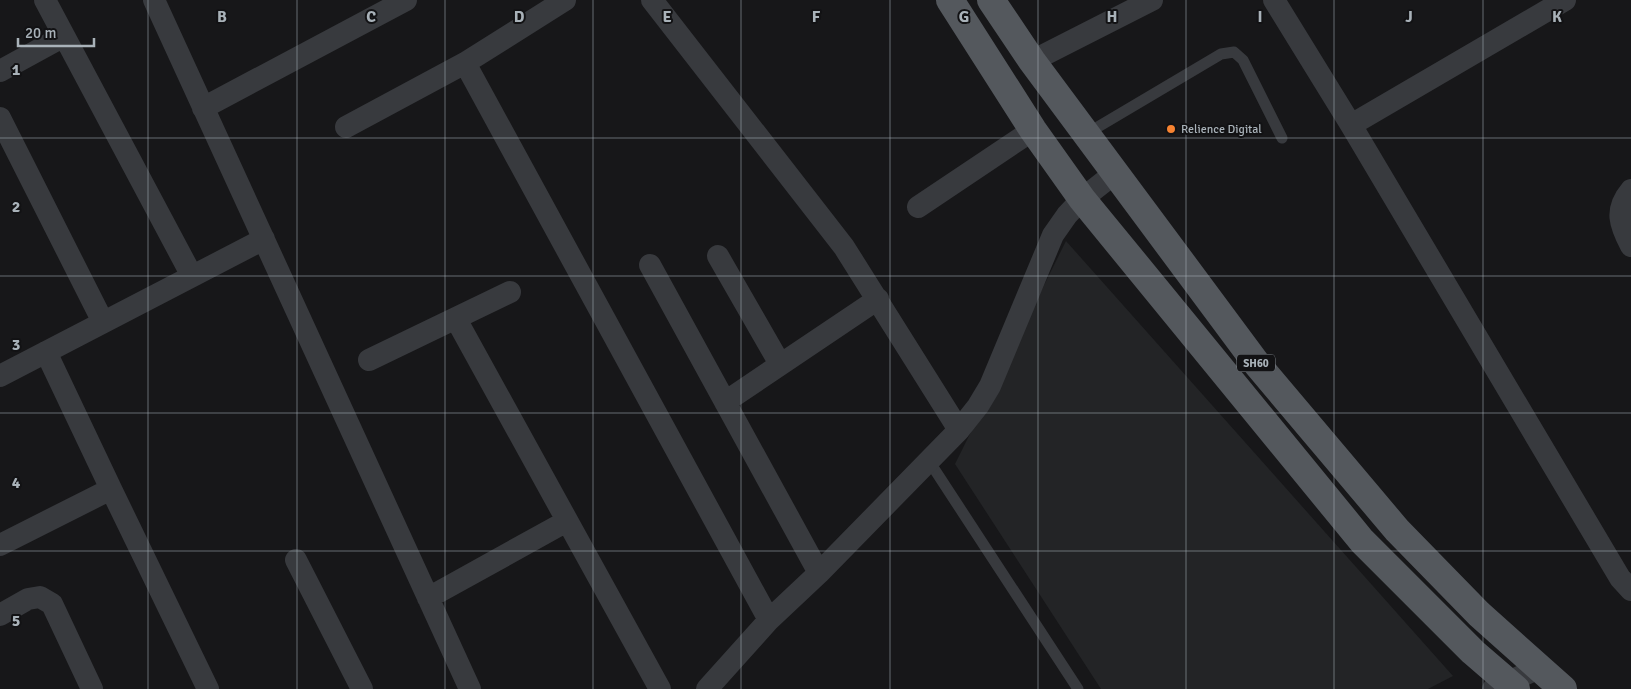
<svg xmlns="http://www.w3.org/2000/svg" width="1631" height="689" viewBox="0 0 1631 689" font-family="Signika,sans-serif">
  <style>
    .built { fill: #232426 }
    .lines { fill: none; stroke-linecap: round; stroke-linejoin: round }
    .service { stroke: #383a3e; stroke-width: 11 }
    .minor { stroke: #383a3e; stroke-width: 22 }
    .primary { stroke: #54585d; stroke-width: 28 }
    .grid { fill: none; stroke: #a9b2b9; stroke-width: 1; stroke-opacity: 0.55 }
    .poi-dot { fill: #f78331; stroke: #121214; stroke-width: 2 }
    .labels { text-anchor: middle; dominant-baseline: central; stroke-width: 4; stroke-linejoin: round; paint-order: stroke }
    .shield { fill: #121214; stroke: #7c8288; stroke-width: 1 }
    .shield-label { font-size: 11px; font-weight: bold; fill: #a9b2b9 }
    .poi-label { font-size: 12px; fill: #a9b2b9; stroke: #121214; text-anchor: start }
    .grid-label { font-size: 16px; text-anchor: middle; font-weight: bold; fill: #a9b2b9; stroke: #121214; stroke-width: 4; stroke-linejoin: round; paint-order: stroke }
  </style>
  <rect width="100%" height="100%" fill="#171719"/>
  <path class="built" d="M 1066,241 L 1453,676 L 1428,689 L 1101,689 L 955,464 Z"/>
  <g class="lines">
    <path class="service" d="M 1086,134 L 1221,54 L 1234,52 L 1243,60 L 1282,138
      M 929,461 L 1078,689"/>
    <path class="minor" d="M 45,0 L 192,276
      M 154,0 L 470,689
      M 652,0 L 844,247 L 959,430
      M 1274,0 L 1351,125 L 1620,578 L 1631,590
      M 1032,61 L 1152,0
      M 465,63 L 769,620
      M 0,71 L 64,36
      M 203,108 L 406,0
      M 0,118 L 103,322
      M 1351,125 L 1565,0
      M 346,127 L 465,63 L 565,0
      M 1631,190 C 1614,210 1620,225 1631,246
      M 918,207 L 1033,130
      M 718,256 L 780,364
      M 650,265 L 819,573
      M 456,319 L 660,689
      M 46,352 L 111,489 L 208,689
      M 369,360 L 510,292
      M 0,376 L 264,239
      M 725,402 L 878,299
      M 0,545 L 111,489
      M 296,560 L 362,689
      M 428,598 L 567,521
      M 0,615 L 28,599 L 40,597 L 52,604 L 92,689
      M 707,689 L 769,620 L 819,573 L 959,430 L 978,406 L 990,386 L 1053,235 L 1067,215 L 1082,199 L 1115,173
      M 1493,689 L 1539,668"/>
    <path class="primary" d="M 950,0 L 1033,130 L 1082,199 L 1362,541 L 1473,652 L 1516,689
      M 991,0 L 1032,61 L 1257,364 L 1397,530 L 1479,614 L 1563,689"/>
  </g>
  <path class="grid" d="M 148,0 L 148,689M 297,0 L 297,689M 445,0 L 445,689M 593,0 L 593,689M 741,0 L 741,689M 890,0 L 890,689M 1038,0 L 1038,689M 1186,0 L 1186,689M 1334,0 L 1334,689M 1483,0 L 1483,689M 0,138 L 1631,138M 0,276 L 1631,276M 0,413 L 1631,413M 0,551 L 1631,551"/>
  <circle class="poi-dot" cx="1171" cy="129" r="5"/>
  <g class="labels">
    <rect class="shield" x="1237" y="354.5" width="38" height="17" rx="4"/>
    <g class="shield-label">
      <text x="1256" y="363">SH60</text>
    </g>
    <g class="poi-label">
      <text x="1181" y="129">Relience Digital</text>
    </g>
  </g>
  <g class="grid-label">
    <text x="222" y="22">B</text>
    <text x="371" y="22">C</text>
    <text x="519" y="22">D</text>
    <text x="667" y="22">E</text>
    <text x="816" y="22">F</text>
    <text x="964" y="22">G</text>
    <text x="1112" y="22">H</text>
    <text x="1260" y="22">I</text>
    <text x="1409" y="22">J</text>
    <text x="1557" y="22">K</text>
    <text x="16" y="75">1</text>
    <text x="16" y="212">2</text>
    <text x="16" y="350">3</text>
    <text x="16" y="488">4</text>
    <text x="16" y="626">5</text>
  </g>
  <path d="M18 38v8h76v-8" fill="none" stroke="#a9b2b9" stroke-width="2.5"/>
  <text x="25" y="38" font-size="15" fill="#a9b2b9" stroke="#121214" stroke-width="4" paint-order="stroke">20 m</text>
</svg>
